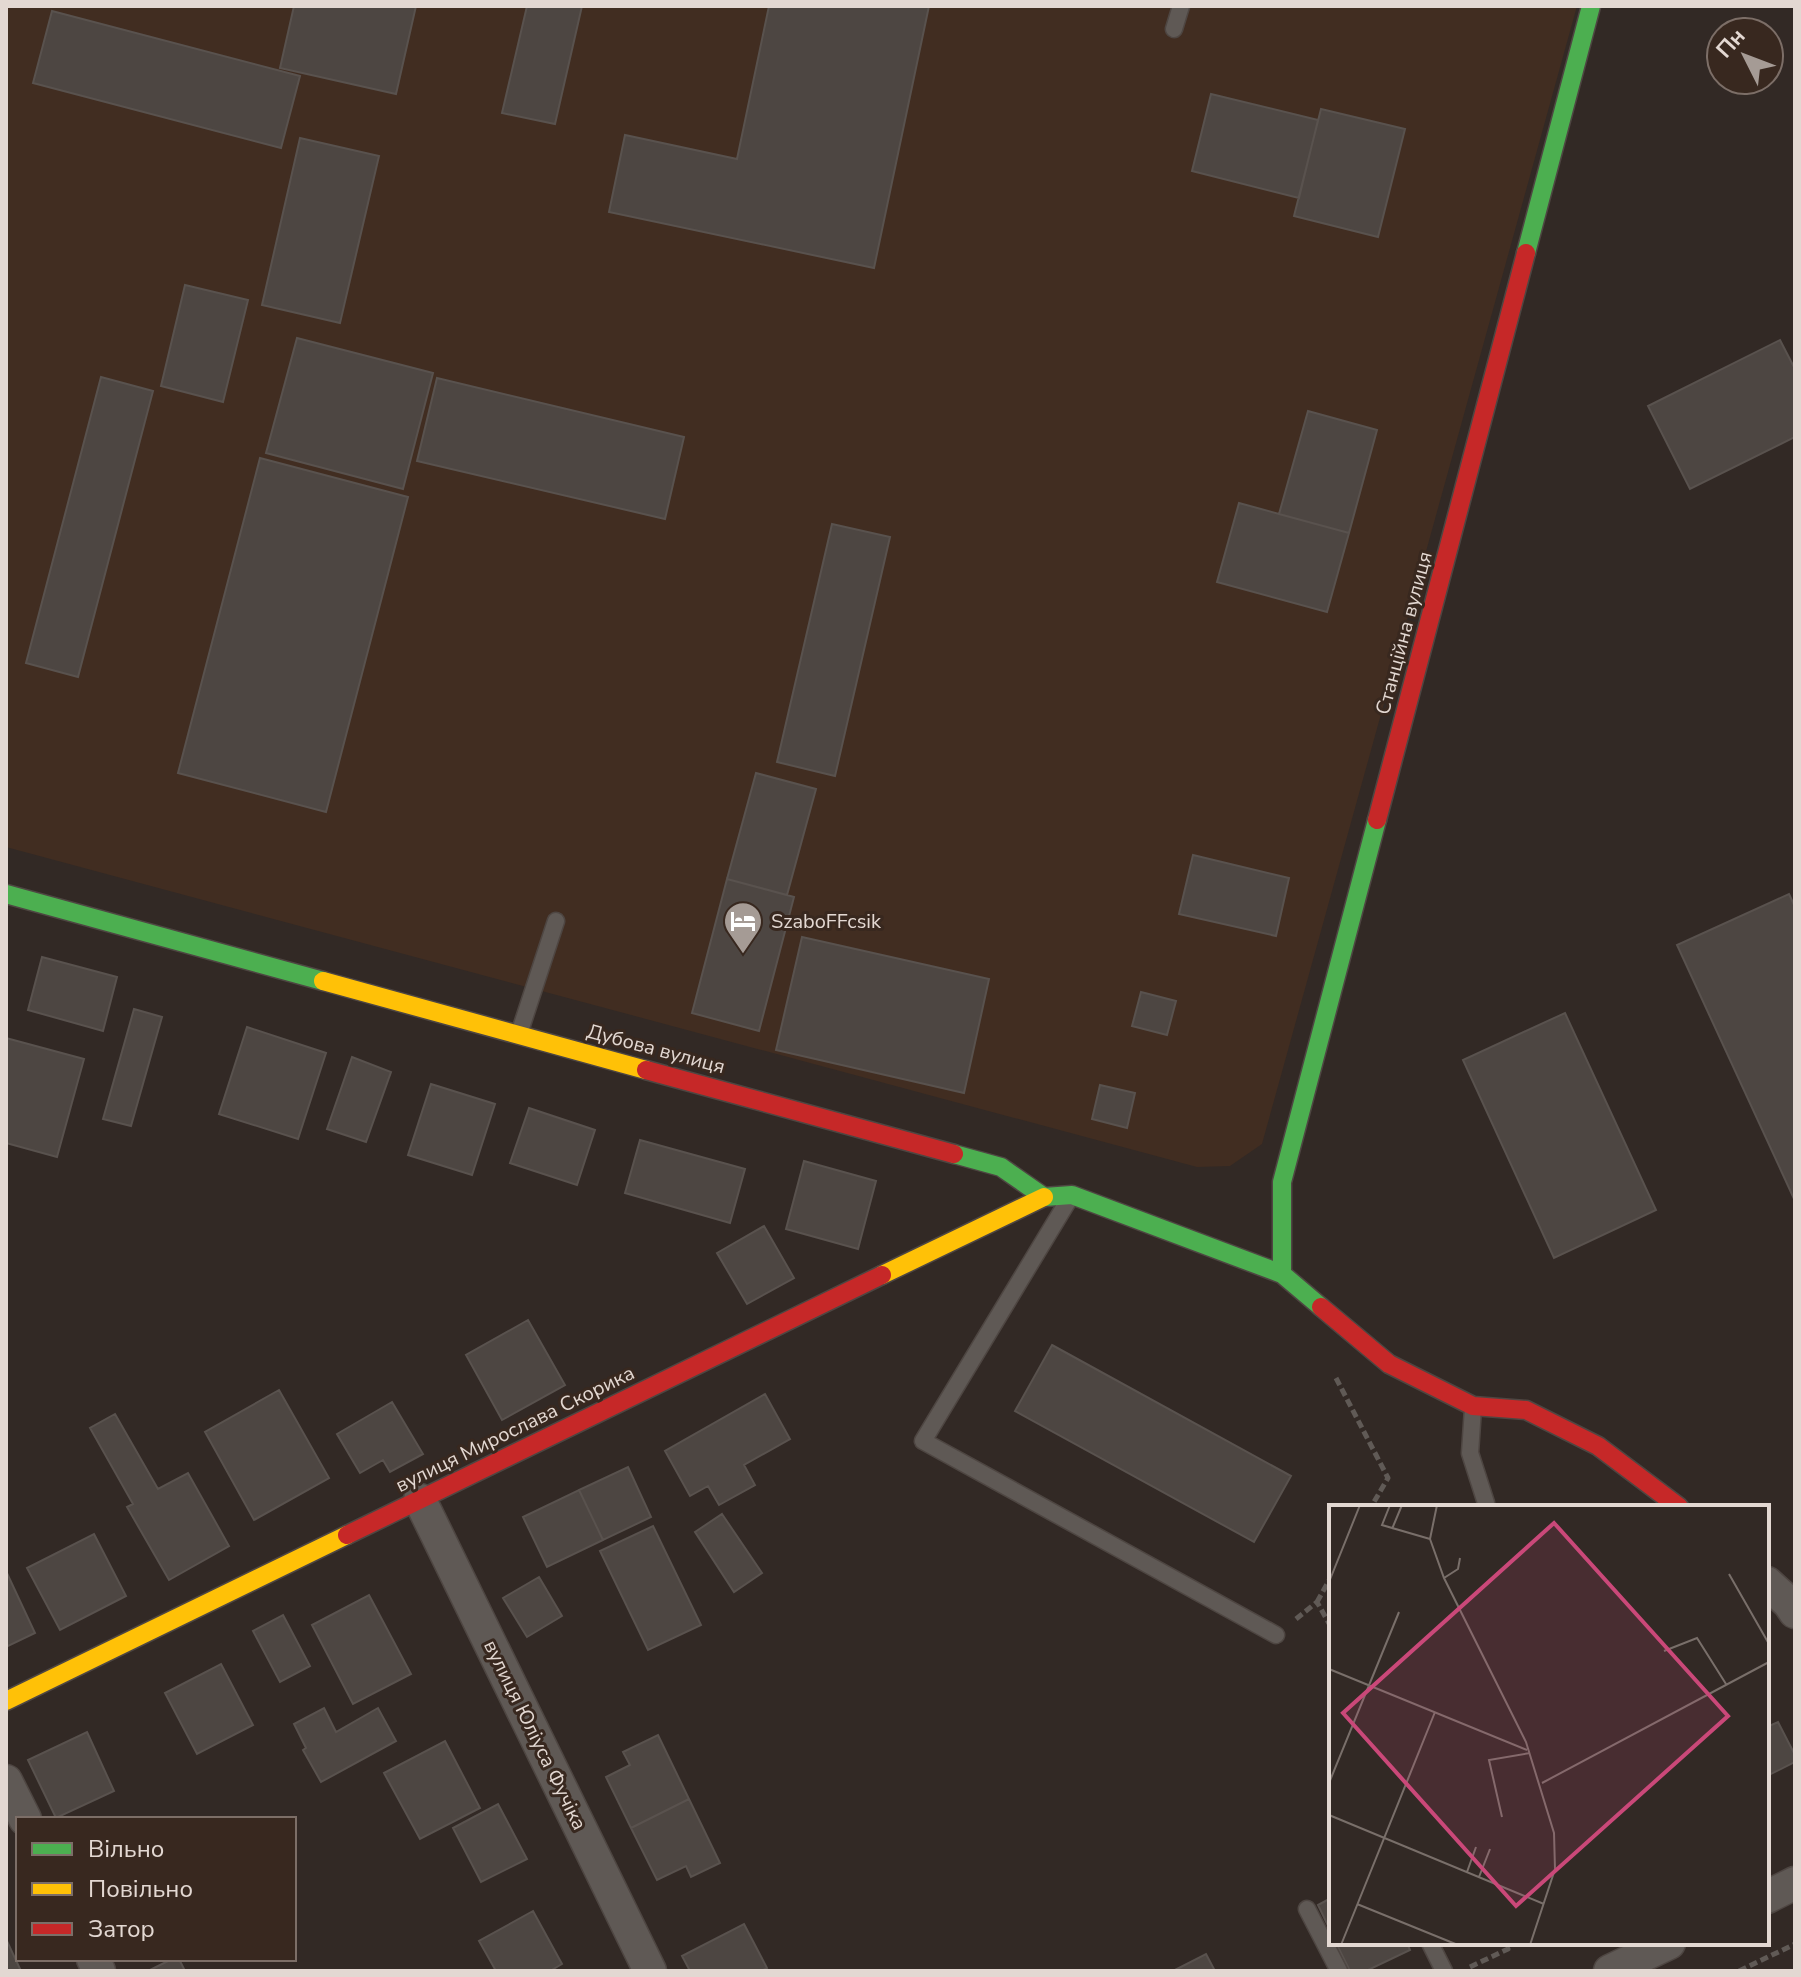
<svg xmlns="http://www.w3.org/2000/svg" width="1801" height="1977" viewBox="0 0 1801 1977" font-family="'Nunito Sans',sans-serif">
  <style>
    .built { fill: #412d21 }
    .building { fill: #4d4642; stroke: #59524e; stroke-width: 2 }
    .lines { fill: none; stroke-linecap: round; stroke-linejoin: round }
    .lane-casing { stroke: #4e4642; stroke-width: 19 }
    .street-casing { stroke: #4e4642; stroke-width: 35 }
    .fast-casing { stroke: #4e4642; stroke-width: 21 }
    .slow-casing { stroke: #4e4642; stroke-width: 21 }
    .jam-casing { stroke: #4e4642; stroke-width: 21 }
    .path { stroke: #605a56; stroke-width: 5; stroke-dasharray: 8 4; stroke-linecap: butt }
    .lane { stroke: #5f5955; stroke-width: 16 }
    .street { stroke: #5f5955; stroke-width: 32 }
    .fast { stroke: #4caf50; stroke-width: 18 }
    .slow { stroke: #ffc107; stroke-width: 18 }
    .jam { stroke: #c62828; stroke-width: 18 }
    .labels { text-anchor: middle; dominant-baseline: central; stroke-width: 6; stroke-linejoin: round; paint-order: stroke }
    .street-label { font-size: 20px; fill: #e3d8d2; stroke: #38281f }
    .poi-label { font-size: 20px; fill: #e3d8d2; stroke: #38281f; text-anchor: start }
    .inset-road { fill: none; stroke: #796f6a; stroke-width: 2 }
    .view { fill: #ca4879; fill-opacity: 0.15; stroke: #ca4879; stroke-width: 4 }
    .inset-edge { fill: none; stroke: #e3d8d2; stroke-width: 4 }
  </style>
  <rect width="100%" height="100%" fill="#322925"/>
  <path class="built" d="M 6,6 L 1577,6 L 1262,1144 L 1230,1166 L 1197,1167 L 6,847 Z"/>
  <path class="building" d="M 294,6 L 416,6 L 396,94 L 280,68 Z
    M 527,6 L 582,6 L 555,124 L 502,113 Z
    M 769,6 L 929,6 L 874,268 L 609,212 L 625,135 L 737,159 Z
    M 52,11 L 300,76 L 281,148 L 33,83 Z
    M 1211,94 L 1318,120 L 1299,198 L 1192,171 Z
    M 1321,109 L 1405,129 L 1378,237 L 1294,216 Z
    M 300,138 L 379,156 L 340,323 L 262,305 Z
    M 185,285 L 248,300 L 223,402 L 161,386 Z
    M 297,338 L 433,373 L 403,489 L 266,453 Z
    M 1780,340 L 1795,369 L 1795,437 L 1690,489 L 1648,406 Z
    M 101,377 L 153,391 L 78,677 L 26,663 Z
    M 437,378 L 684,437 L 665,519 L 417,461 Z
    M 1308,411 L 1377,430 L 1349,533 L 1279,514 Z
    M 260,458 L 408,497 L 326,812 L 178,773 Z
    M 1239,503 L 1349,533 L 1327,612 L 1217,582 Z
    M 832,524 L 890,537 L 835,776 L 777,762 Z
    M 756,773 L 816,789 L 787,895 L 727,879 Z
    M 1193,855 L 1289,878 L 1276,936 L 1179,914 Z
    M 727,879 L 794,897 L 759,1031 L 692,1013 Z
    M 1789,894 L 1795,907 L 1795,1201 L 1677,945 Z
    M 802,937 L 989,979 L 964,1093 L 776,1050 Z
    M 42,957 L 117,977 L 103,1031 L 28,1010 Z
    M 1141,992 L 1176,1001 L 1167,1035 L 1132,1026 Z
    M 134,1009 L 162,1017 L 131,1126 L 103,1119 Z
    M 1565,1013 L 1656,1210 L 1554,1258 L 1463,1060 Z
    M 247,1027 L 326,1053 L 298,1139 L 219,1114 Z
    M 6,1038 L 84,1059 L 57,1157 L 6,1143 Z
    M 352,1057 L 391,1072 L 366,1142 L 327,1129 Z
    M 431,1084 L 495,1104 L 472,1175 L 408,1155 Z
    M 1100,1085 L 1135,1093 L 1127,1128 L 1092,1119 Z
    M 529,1108 L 595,1130 L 577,1185 L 510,1163 Z
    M 640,1140 L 745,1169 L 730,1223 L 625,1193 Z
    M 804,1161 L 876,1181 L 858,1249 L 786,1229 Z
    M 764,1226 L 794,1278 L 747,1304 L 717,1253 Z
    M 528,1320 L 565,1385 L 502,1420 L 466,1355 Z
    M 1052,1345 L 1291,1476 L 1254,1542 L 1015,1411 Z
    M 279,1390 L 329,1478 L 254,1520 L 205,1432 Z
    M 765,1394 L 790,1439 L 744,1465 L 755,1485 L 719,1505 L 708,1486 L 690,1496 L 665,1451 Z
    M 392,1402 L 423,1454 L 390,1472 L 383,1460 L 360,1473 L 337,1434 Z
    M 115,1414 L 158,1489 L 188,1473 L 229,1546 L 169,1580 L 127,1507 L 133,1504 L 90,1428 Z
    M 628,1467 L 651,1517 L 603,1540 L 579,1490 Z
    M 579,1490 L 603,1540 L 547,1567 L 523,1517 Z
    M 722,1514 L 762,1573 L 734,1592 L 695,1532 Z
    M 653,1526 L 701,1625 L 648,1650 L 600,1551 Z
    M 94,1534 L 126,1596 L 60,1630 L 27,1568 Z
    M 6,1571 L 35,1633 L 6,1647 Z
    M 539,1577 L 562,1616 L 527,1637 L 503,1598 Z
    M 369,1595 L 411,1674 L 353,1704 L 312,1625 Z
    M 283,1615 L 310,1666 L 280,1682 L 253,1631 Z
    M 221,1664 L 253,1725 L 197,1754 L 165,1693 Z
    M 324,1708 L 336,1732 L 378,1708 L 396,1741 L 321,1782 L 303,1750 L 306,1748 L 294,1724 Z
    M 1778,1722 L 1795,1755 L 1795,1762 L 1767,1776 L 1767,1727 Z
    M 87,1732 L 114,1791 L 56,1818 L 28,1760 Z
    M 658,1735 L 689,1799 L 631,1828 L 606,1777 L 630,1765 L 623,1752 Z
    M 445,1741 L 480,1808 L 420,1839 L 384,1773 Z
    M 689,1799 L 720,1863 L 691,1877 L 686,1866 L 657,1880 L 631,1828 Z
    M 498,1804 L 527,1859 L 481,1882 L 453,1828 Z
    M 1331,1898 L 1331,1932 L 1318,1905 Z
    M 533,1911 L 562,1964 L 550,1971 L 496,1971 L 479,1941 Z
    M 744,1924 L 767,1968 L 761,1971 L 690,1971 L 682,1956 Z
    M 6,1939 L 21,1971 L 6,1971 Z
    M 1336,1943 L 1407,1943 L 1410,1950 L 1366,1971 L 1350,1971 Z
    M 1206,1954 L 1215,1971 L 1173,1971 Z
    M 172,1959 L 179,1959 L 185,1971 L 148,1971 Z"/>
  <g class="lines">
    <g class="lane-casing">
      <path id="lane" d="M 1174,29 L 1181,6
        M 519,1034 L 556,921
        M 1068,1201 L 923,1441 L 1276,1635
        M 1473,1408 L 1470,1453 L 1486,1503
        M 1307,1909 L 1339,1971
        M 1430,1943 L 1444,1971"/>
    </g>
    <g class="street-casing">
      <path id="street" d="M 420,1500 L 650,1971
        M 1767,1583 L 1789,1603 L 1795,1612
        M 6,1781 L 25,1819
        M 1767,1897 L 1795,1883
        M 93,1959 L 99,1971
        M 1610,1971 L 1669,1943"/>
    </g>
    <g class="fast-casing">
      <path id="fast" d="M 1526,253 L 1591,6
        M 6,894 L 323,981
        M 954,1154 L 1001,1167 L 1044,1197 L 1072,1195 L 1282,1274 L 1321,1307
        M 1282,1274 L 1282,1182 L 1377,820"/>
    </g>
    <g class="slow-casing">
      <path id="slow" d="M 323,981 L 646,1070
        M 882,1275 L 1044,1197
        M 6,1701 L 347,1535"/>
    </g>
    <g class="jam-casing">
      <path id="jam" d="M 1377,820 L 1526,253
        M 646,1070 L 954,1154
        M 1321,1307 L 1389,1364 L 1473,1406 L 1526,1410 L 1598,1446 L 1679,1507
        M 347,1535 L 882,1275"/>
    </g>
    <path class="path" d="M 1336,1378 L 1388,1478 L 1371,1507
      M 1317,1602 L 1331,1577
      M 1296,1619 L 1317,1602 L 1331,1627
      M 1470,1967 L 1508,1949 L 1505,1943
      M 1739,1971 L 1795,1944"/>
    <use href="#lane" class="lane"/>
    <use href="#street" class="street"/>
    <use href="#fast" class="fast"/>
    <use href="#slow" class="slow"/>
    <use href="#jam" class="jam"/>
  </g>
  <defs>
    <g id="hotel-pin" transform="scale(2)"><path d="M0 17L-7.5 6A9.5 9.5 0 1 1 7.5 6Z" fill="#a59b95" stroke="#38281f"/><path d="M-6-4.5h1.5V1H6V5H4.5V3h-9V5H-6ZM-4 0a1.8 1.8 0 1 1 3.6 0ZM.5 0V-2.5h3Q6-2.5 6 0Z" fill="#fff"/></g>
  </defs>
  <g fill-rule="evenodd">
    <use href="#hotel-pin" x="743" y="921"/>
  </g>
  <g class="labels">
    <g class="street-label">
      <text transform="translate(1404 633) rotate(-75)">Станційна вулиця</text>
      <text transform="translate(656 1049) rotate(15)">Дубова вулиця</text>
      <text transform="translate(515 1429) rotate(-26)">вулиця Мирослава Скорика</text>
      <text transform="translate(535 1735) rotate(64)">вулиця Юліуса Фучіка</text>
    </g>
    <g class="poi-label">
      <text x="771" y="921">SzaboFFcsik</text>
    </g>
  </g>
  <g transform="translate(1329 1505)">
    <rect width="440" height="440" fill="#322925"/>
    <path class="inset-road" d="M 61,0 L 53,20 L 101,34M 108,0 L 101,34 L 115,73 L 197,237 L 225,328 L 226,364 L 201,440M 63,24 L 73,0M 400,69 L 440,139M 115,73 L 129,64 L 131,53M 0,77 L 31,0M 335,146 L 368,133 L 397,179M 0,164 L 198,245M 0,278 L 70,107M 213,278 L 440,157M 0,310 L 215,399M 173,312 L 160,255 L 201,248M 138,367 L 147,342M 150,372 L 161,344M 28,399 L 129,440M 12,440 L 106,207"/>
    <path class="view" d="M 225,18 L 399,211 L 187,401 L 14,208 Z"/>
    <rect width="440" height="440" class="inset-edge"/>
  </g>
  <rect width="1801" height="1977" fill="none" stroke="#e3d8d2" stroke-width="16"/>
  <rect x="16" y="1817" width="280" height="144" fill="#38281f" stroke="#7c6e67" stroke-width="2"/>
  <rect x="32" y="1843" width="40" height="12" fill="#4caf50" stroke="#7c6e67" stroke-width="2"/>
  <text x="88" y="1857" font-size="24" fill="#e3d8d2">Вільно</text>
  <rect x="32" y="1883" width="40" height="12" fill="#ffc107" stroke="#7c6e67" stroke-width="2"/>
  <text x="88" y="1897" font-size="24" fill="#e3d8d2">Повільно</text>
  <rect x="32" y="1923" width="40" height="12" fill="#c62828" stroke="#7c6e67" stroke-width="2"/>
  <text x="88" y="1937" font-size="24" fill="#e3d8d2">Затор</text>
  <g transform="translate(1745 56) rotate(312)"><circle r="38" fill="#38281f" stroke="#7c6e67" stroke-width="2"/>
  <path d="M0-6L14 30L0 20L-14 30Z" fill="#a59b95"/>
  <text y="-12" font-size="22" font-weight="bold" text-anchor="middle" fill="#e3d8d2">Пн</text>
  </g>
</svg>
